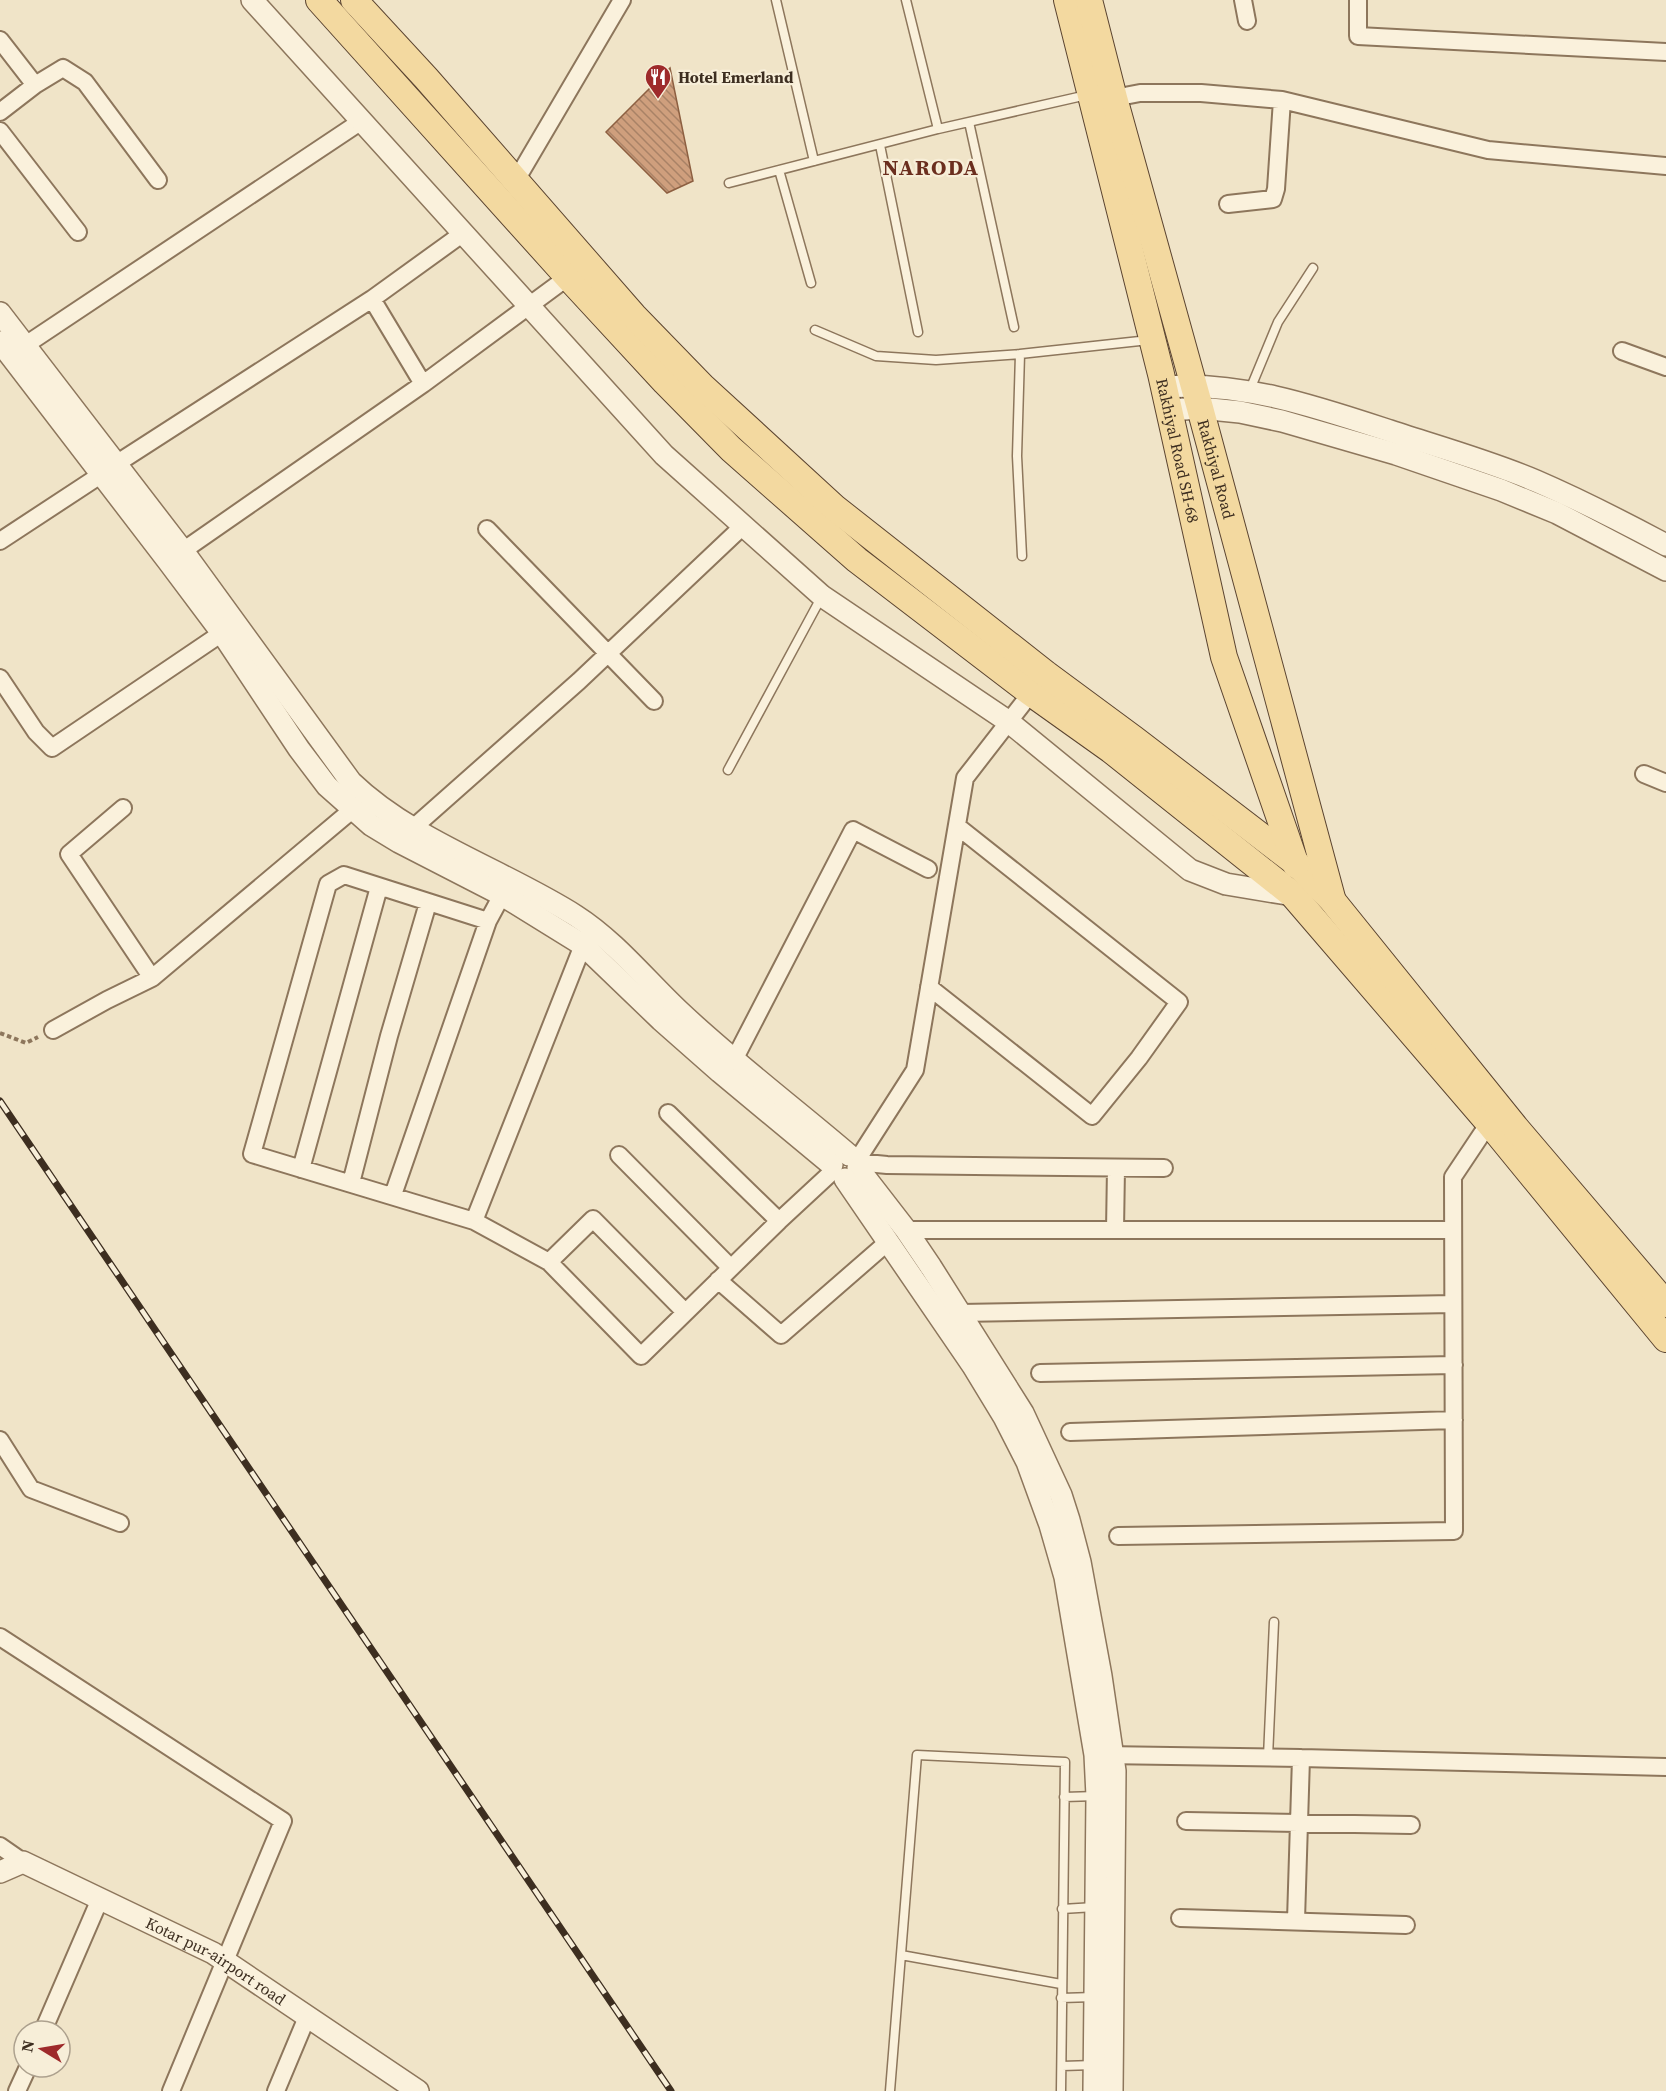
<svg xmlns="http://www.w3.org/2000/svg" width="1666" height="2091" viewBox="0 0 1666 2091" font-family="'Source Serif 4',serif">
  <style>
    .building { fill: url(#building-back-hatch); stroke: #8d5f41; stroke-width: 1.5 }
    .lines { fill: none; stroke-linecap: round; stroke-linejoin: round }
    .service-casing { stroke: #8d765c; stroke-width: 11 }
    .minor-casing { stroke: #8d765c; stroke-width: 20 }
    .tertiary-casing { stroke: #8d765c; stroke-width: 24 }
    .primary-casing { stroke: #5b4430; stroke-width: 28 }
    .path { stroke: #8d765c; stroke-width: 4; stroke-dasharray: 4.5 3; stroke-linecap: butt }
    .service { stroke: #faf1dc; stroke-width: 8 }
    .minor { stroke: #faf1dc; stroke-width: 16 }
    .tertiary { stroke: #faf1dc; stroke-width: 21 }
    .primary { stroke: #f3d9a0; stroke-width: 26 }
    .rail-casing { stroke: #3d2e20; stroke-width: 7 }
    .rail { stroke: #f7eed8; stroke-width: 4.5; stroke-dasharray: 14; stroke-linecap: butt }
    .labels { text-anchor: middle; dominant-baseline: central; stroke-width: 4.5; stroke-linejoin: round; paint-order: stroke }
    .poi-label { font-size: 16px; font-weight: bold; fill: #3d2e20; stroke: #f7eed8; text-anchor: start }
    .street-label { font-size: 16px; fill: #3d2e20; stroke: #f7eed8 }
    .district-label { font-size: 22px; font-weight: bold; letter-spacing: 1.5px; fill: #6b2e1e; stroke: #f7eed8 }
  </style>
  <defs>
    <pattern id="building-back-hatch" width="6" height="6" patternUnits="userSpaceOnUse" patternTransform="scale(1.5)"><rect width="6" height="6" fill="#cf9f7d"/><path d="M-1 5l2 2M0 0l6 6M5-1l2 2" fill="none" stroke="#a98266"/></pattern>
  </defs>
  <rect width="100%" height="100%" fill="#f0e4c8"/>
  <path class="building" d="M 670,68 L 693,181 L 667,193 L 606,132 Z"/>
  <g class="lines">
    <g class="service-casing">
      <path id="service" d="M 776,0 L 814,161
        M 906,0 L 938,129
        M 969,122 L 1014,327
        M 880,145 L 918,332
        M 779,170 L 811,283
        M 729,183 L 938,129 L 1087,95
        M 815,330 L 876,356 L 936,360 L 1020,354
        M 1249,392 L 1278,322 L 1313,268
        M 1022,556 L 1017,456 L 1020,354 L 1149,340
        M 728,770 L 822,596
        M 1268,1757 L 1274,1622
        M 1064,1797 L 1097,1796
        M 1062,1909 L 1095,1907
        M 901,1955 L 1061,1984
        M 1061,1998 L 1094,1997
        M 1062,2066 L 1094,2065
        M 890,2091 L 917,1755 L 1065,1762 L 1061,2091"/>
    </g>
    <g class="minor-casing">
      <path id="minor" d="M 1243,0 L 1247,21
        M 1358,0 L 1358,36 L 1666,52
        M 0,40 L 35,85
        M 1114,98 L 1140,93 L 1201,93 L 1282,100 L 1488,150 L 1666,166
        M 0,112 L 35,85 L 63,68 L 85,82 L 158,180
        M 0,131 L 78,232
        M 515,182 L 622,0
        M 1228,204 L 1273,199 L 1276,189 L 1282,100
        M 372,299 L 462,234
        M 24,346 L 360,122
        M 1622,351 L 1666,367
        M 116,464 L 372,299 L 423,384
        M 487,529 L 654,701
        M 0,541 L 102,474
        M 174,557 L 423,384 L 568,277
        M 0,678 L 36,732 L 52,748 L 222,633
        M 1031,693 L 965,778 L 915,1070 L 856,1162 L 887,1165 L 1164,1168
        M 1644,774 L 1666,783
        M 123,808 L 69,854 L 152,978 L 352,810
        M 413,828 L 579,681 L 743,526
        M 488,921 L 344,875 L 328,884 L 252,1154 L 474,1221 L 583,945
        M 929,987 L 1092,1116 L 1139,1058 L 1179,1002 L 957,826
        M 53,1030 L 107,1000 L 152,978
        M 734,1060 L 853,830 L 928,869
        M 668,1113 L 779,1221
        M 619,1155 L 731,1268
        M 301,1169 L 379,887
        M 351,1183 L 389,1036 L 428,903
        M 393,1195 L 488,921 L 502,895
        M 474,1221 L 549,1262
        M 906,1230 L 1453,1230
        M 1115,1230 L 1116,1168
        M 718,1280 L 781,1335 L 889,1241
        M 685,1312 L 593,1219 L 549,1262 L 641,1356 L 779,1221 L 833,1171
        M 960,1313 L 1453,1304
        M 1040,1373 L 1454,1365
        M 1070,1432 L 1454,1420
        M 0,1440 L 31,1489 L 120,1523
        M 1118,1536 L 1454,1531 L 1453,1177 L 1489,1123
        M 0,1637 L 283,1821 L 171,2091
        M 1103,1755 L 1301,1758 L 1666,1767
        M 1186,1821 L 1411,1825
        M 0,1846 L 23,1862
        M 1180,1918 L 1406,1925
        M 1296,1920 L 1301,1758
        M 43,2031 L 100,1899
        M 17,2091 L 28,2067
        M 276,2091 L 307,2017"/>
    </g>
    <g class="tertiary-casing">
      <g id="tertiary">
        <path d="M 252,0 L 664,455 L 822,596 L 1009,722 L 1190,870 L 1226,884 L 1293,895"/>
        <path d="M 0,313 L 183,551 L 351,782 C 412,841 504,870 576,916 C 615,941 646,980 679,1011 C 733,1062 793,1107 849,1155"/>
        <path d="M 0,342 L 168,561 L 222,633 L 299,749 L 327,786 L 371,825 L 399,842 L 502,895 L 583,945 L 661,1020 L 720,1072 L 832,1165"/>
        <path d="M 1164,387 C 1241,381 1317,407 1390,431 C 1438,447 1489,461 1536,481 C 1580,500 1623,522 1666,545"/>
        <path d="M 1169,410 L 1200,408 L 1240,412 L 1282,421 L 1396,454 L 1501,490 L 1557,513 L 1666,570"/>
        <path d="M 858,1168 L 906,1230 L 931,1267 L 1023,1413 L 1061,1495 L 1069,1520 L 1080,1562 L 1101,1676 L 1115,1771 L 1112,2091"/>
        <path d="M 845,1179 L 973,1366 L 1004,1417 L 1027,1462 L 1050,1525 L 1065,1577 L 1095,1755 L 1097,1796 L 1094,2091"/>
        <path id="s1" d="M 0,1872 L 23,1862 L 213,1953 L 418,2091"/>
      </g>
    </g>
    <g class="primary-casing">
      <g id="primary">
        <path d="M 319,0 L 568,277 L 665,382 L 731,449 L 857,560 L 1031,693 L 1111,750 L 1293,895 L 1489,1123 L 1666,1339"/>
        <path d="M 354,0 L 426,78 L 634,316 L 702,386 L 835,508 L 1046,674 L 1134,739 L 1296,863 L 1332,900 L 1516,1128 L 1666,1304"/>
        <path id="s2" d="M 1067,0 L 1161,374 L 1224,657 L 1296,865"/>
        <path id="s3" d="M 1089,0 L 1114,98 L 1200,408 L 1332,898"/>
      </g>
    </g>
    <path class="path" d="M 0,1033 L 26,1043 L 38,1037"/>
    <use href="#service" class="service"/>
    <use href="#minor" class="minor"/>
    <use href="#tertiary" class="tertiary"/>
    <use href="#primary" class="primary"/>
    <g class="rail-casing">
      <path id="rail" d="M 0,1101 L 671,2091"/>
    </g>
    <use href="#rail" class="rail"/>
  </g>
  <defs>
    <g id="restaurant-pin" transform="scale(1.35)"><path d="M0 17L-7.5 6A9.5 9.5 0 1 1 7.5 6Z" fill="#9e2a2b" stroke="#f7eed8"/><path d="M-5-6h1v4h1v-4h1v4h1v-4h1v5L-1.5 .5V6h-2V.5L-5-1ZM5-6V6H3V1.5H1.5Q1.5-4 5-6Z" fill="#fff"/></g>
  </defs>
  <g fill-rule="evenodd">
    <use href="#restaurant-pin" x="658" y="77"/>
  </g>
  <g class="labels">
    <g class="poi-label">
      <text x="678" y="77">Hotel Emerland</text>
    </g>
    <g class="street-label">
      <text stroke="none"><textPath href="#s2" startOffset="464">Rakhiyal Road SH-68</textPath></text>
      <text stroke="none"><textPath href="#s3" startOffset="486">Rakhiyal Road</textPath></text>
      <text stroke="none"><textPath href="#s1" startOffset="242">Kotar pur-airport road</textPath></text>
    </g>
    <g class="district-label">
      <text x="931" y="167">NARODA</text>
    </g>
  </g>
  <g transform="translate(42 2049) rotate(281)"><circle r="28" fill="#f7eed8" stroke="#ada18e" stroke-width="1.5"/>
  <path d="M0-4.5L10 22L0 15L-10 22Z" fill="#9e2a2b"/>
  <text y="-9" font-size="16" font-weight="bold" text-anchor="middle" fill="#3d2e20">N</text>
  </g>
</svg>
